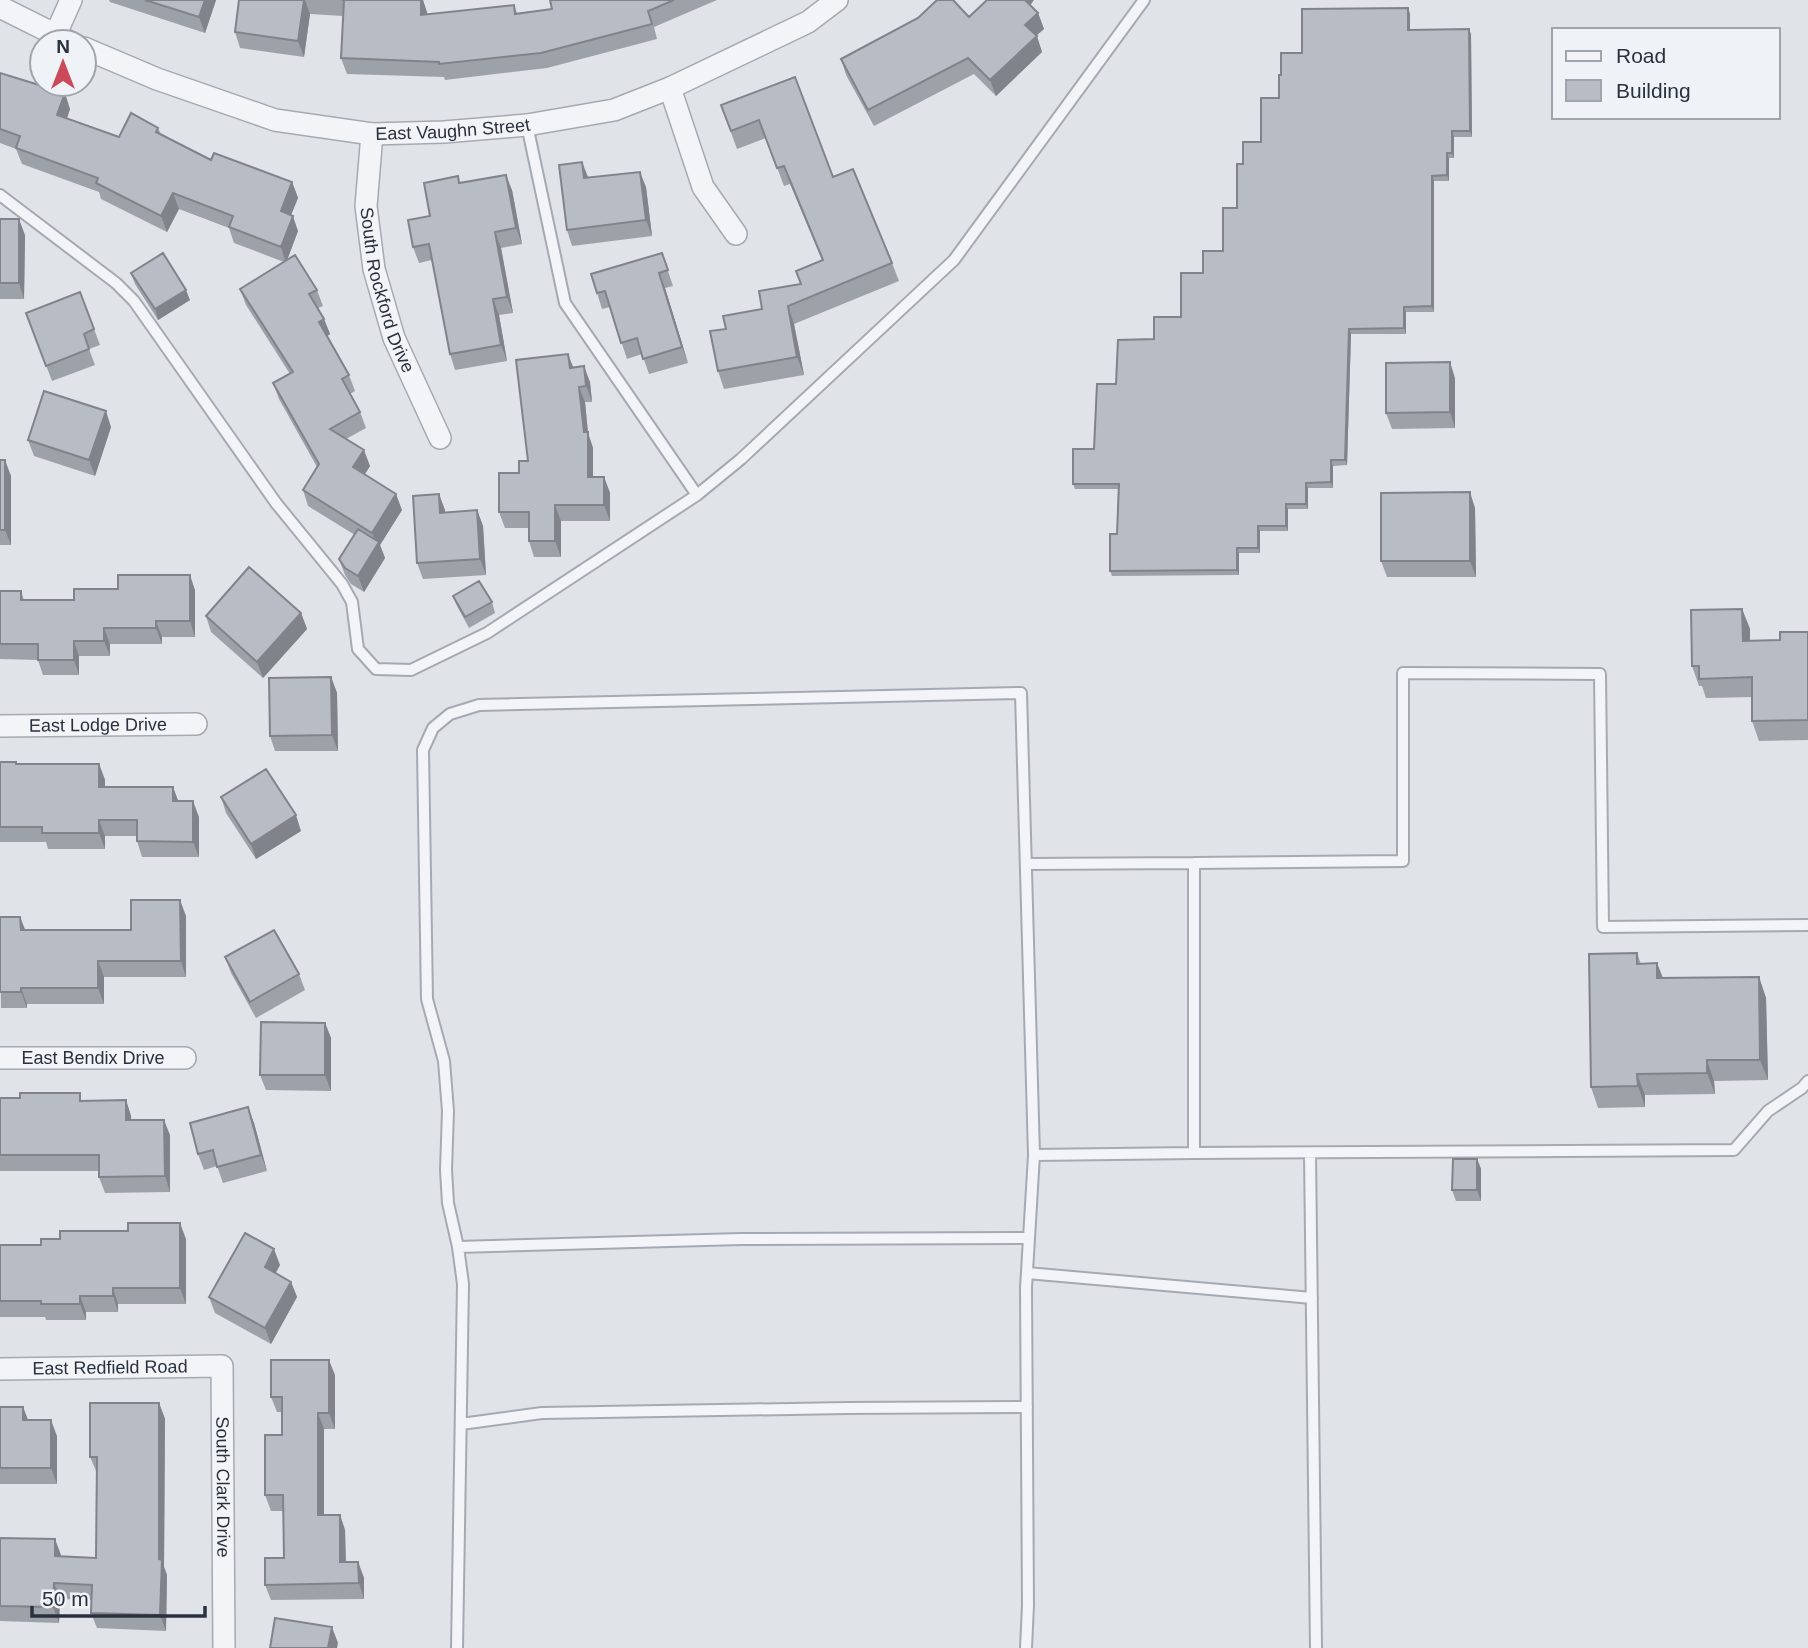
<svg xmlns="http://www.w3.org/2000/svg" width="1808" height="1648" viewBox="0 0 1808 1648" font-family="Arial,sans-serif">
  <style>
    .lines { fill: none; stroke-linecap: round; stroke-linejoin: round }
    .lane-casing { stroke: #a5aab2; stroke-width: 14 }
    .street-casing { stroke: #a5aab2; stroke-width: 24 }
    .lane { stroke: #f3f4f7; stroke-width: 10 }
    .street { stroke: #f3f4f7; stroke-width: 21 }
    .wall { fill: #9da2a9 }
    .shaded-wall { fill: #80848a }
    .building { fill: #b7bcc5; stroke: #80848a; stroke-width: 2 }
    .labels { text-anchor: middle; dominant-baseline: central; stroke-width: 7; stroke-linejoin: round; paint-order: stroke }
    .street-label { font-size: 18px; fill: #29313f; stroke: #eff2f6 }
  </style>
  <rect width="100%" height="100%" fill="#e0e3e8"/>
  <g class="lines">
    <g class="lane-casing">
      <path id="lane" d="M 527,125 L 565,303 L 697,495 L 741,459 L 954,260 L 1144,0
        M 0,195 L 116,283 L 134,301 L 276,503 L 342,584 L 352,602 L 358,649 L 376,669 L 411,670 L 487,633 L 697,495
        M 1026,864 L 1194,863
        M 1808,925 L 1603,927 L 1600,674 L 1403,673 L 1403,861 L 1194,863 L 1194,1153 L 1734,1150 L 1768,1111 L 1802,1088 L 1808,1081
        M 1310,1153 L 1316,1648
        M 458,1247 L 741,1239 L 1029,1238
        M 1027,1273 L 1312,1298
        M 461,1424 L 542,1413 L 847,1408 L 1027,1407
        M 457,1648 L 463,1284 L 458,1247 L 448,1203 L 446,1170 L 448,1111 L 444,1061 L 427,999 L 423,750 L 433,728 L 450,714 L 479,705 L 1021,693 L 1034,1155 L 1194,1153
        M 1026,1648 L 1028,1605 L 1026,1288 L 1034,1155"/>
    </g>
    <g class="street-casing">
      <g id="street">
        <path d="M 0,7 L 70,42"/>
        <path d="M 55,36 L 71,0"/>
        <path id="s1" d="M 84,48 L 157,79 L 275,120 L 372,134 L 444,132 L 527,125 L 614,110 L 670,88 L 808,22 L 837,0"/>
        <path d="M 670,88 L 703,187 L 736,234"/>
        <path id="s2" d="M 372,134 L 366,206 L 374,269 L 394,338 L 440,438"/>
        <path id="s3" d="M 0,726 L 196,724"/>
        <path id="s4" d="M 0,1058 L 185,1058"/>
        <path id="s5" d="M 0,1369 L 222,1366 L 224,1648"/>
      </g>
    </g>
    <use href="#lane" class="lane"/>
    <use href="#street" class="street"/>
  </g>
  <path class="wall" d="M 109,0 L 216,0 L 205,33 L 110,2 Z
    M 239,0 L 423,0 L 427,15 L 514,5 L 517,13 L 552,9 L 550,0 L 717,0 L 654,27 L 657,39 L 547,68 L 445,80 L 444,77 L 347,74 L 341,58 L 343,16 L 310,14 L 304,57 L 240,48 L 235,32 Z
    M 1030,5 L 1038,13 L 1044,29 L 1036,36 L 1042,52 L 996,96 L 974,74 L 874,126 L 846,75 L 841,59 L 969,17 Z
    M 1408,8 L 1410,14 L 1410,30 L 1471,34 L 1472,137 L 1454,137 L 1454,158 L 1449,158 L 1449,181 L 1434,181 L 1434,312 L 1406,312 L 1406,334 L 1351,334 L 1347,465 L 1333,466 L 1333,488 L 1308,488 L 1308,509 L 1288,509 L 1288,531 L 1260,531 L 1260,553 L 1239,553 L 1239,575 L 1112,576 L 1110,571 L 1117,534 L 1118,489 L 1075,489 L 1073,484 L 1094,449 L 1116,384 L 1154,339 L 1181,317 L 1203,273 L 1223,251 L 1237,208 L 1243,164 L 1261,142 L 1279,98 L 1281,75 Z
    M 0,73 L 70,109 L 67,118 L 119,137 L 158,128 L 161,134 L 211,160 L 292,182 L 298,198 L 291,215 L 298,231 L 287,260 L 317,290 L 323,306 L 318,308 L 324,319 L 330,334 L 327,336 L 349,375 L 355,391 L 350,394 L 360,412 L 366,428 L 346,439 L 370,466 L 365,474 L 402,510 L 380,545 L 385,558 L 364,592 L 351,584 L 345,575 L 339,559 L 355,535 L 308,506 L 303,490 L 317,467 L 279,399 L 273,383 L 290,374 L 246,305 L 240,289 L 284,262 L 234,243 L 229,228 L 179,209 L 167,232 L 101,199 L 99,192 L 22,164 L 16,149 L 0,143 Z
    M 795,77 L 833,177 L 892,263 L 899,281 L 794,324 L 804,375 L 724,389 L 718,371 L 726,329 L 762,309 L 801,284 L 822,260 L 790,184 L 784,186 L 766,138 L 737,149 L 721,105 Z
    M 588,178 L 646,187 L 652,236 L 572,246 L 567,230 Z
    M 460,183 L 512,190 L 522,244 L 501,248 L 513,313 L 499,315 L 507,361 L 455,370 L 450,354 L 432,260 L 419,263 L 413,247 L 430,216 Z
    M 0,219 L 25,235 L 24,299 L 0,299 Z
    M 662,253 L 673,286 L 665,288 L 688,363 L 649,374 L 642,354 L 627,359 L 610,307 L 602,309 L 597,293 Z
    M 131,273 L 190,300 L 158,320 L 135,284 Z
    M 80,292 L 100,345 L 89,349 L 95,365 L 52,381 L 26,313 Z
    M 573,368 L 590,382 L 592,402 L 585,402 L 588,433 L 593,448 L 593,477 L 604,477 L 610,493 L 610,521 L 561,521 L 561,557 L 534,557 L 529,541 L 529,528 L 505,528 L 499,512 L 519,473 L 528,461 Z
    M 1455,378 L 1455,428 L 1392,429 L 1386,413 Z
    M 111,427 L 95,476 L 34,456 L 28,440 Z
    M 0,460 L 11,476 L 11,545 L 0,545 Z
    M 439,494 L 445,512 L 477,510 L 483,526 L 486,575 L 423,579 L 417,563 Z
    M 1475,508 L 1476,577 L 1387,577 L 1381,561 Z
    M 195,590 L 195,637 L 162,637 L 162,644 L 110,644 L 110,656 L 79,656 L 79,675 L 43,675 L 38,660 L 0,659 L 0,591 L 21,591 L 24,600 L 74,600 Z
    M 453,596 L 492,602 L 495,613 L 469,628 L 457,606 Z
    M 1742,609 L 1750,629 L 1750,641 L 1780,640 L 1808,632 L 1808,740 L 1759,741 L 1752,721 L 1752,697 L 1706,698 L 1702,686 L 1699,686 L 1692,666 Z
    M 301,613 L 307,629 L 263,678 L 211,632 L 206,616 Z
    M 331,677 L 337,693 L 338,751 L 275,751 L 270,736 Z
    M 0,762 L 17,764 L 99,764 L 105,780 L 105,787 L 173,787 L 178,801 L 199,817 L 199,857 L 142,857 L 137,841 L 137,836 L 105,836 L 105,849 L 48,849 L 46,842 L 0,842 Z
    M 221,797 L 301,831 L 256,859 L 226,813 Z
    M 186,916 L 186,977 L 104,977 L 104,1004 L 27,1004 L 27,1008 L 1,1008 L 0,917 L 20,917 L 25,930 L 131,930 Z
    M 1637,953 L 1641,964 L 1657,963 L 1663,978 L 1759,977 L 1766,998 L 1768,1080 L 1714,1081 L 1715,1094 L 1645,1095 L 1645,1107 L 1598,1108 L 1591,1087 Z
    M 225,957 L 299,974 L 305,990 L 256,1018 L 231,973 Z
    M 325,1023 L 331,1038 L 331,1091 L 266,1090 L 260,1075 Z
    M 0,1098 L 83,1101 L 126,1100 L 131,1116 L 131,1120 L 170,1135 L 170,1192 L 105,1193 L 99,1177 L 99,1171 L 0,1171 Z
    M 254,1123 L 267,1171 L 223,1183 L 217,1166 L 204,1170 L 198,1154 Z
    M 1477,1159 L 1481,1169 L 1481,1201 L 1456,1201 L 1452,1190 Z
    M 186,1239 L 186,1304 L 118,1304 L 118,1312 L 86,1312 L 86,1320 L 46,1320 L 45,1317 L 0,1317 L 0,1245 L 41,1245 Z
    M 280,1265 L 276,1273 L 291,1282 L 297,1297 L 271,1344 L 215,1313 L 209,1297 Z
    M 335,1375 L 335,1429 L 324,1429 L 324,1515 L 340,1515 L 345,1530 L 346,1562 L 358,1562 L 364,1578 L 364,1599 L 271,1600 L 265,1585 L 284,1558 L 284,1511 L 271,1511 L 265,1495 L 282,1435 L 282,1412 L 277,1412 L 271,1397 Z
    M 159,1403 L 165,1419 L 164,1567 L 167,1575 L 166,1631 L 97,1628 L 91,1613 L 91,1600 L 60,1599 L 59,1623 L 0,1621 L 0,1538 L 61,1555 L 61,1556 L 96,1558 L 97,1473 L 90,1457 Z
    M 0,1407 L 23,1407 L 28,1420 L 57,1436 L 57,1484 L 0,1484 Z"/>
  <path class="shaded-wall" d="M 205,0 L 216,0 L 205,33 L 199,17 Z
    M 304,0 L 305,0 L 310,14 L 304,57 L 298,41 Z
    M 421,0 L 423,0 L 427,12 L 426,31 L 421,15 Z
    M 1022,0 L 1034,0 L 1026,11 Z
    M 1408,8 L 1410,14 L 1410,35 L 1408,30 Z
    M 1038,13 L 1044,29 L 1031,40 L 1025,25 Z
    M 1469,29 L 1471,34 L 1472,137 L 1470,131 Z
    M 1037,36 L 1042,52 L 996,96 L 990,80 Z
    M 65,93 L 70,109 L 63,130 L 57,115 Z
    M 1452,131 L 1454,137 L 1454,158 L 1452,153 Z
    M 1447,153 L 1449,158 L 1449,181 L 1447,175 Z
    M 582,162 L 588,177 L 590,194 L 584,178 Z
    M 640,172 L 646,187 L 652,236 L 646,220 Z
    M 506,175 L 512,190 L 522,244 L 516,228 Z
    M 1432,176 L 1434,181 L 1434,312 L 1432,306 Z
    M 292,182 L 298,198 L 286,227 L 281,211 Z
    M 173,193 L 179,209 L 167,232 L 161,216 Z
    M 293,216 L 298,231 L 286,263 L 281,247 Z
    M 19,219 L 25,235 L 24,299 L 19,283 Z
    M 495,232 L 501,248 L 513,313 L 507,297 Z
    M 659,273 L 665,288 L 688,363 L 682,347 Z
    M 186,290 L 190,300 L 158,320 L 155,309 Z
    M 493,299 L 499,315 L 507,361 L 501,345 Z
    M 788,306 L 794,324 L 804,375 L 797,357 Z
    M 1404,307 L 1406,312 L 1406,334 L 1404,328 Z
    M 324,319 L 330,334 L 325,338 L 319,322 Z
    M 1349,329 L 1351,334 L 1347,465 L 1345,460 Z
    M 568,354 L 574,369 L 570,368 Z
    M 1450,362 L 1455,378 L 1455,428 L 1450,412 Z
    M 584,366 L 590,382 L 592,402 L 586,386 Z
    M 579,387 L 585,402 L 588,433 L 593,448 L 593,493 L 588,477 Z
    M 106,411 L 111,427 L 95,476 L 89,460 Z
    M 364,450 L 370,466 L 359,483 L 353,467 Z
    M 5,460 L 11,476 L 11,545 L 5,530 Z
    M 1331,460 L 1333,466 L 1333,488 L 1331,482 Z
    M 604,477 L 610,493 L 610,521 L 604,505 Z
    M 1306,483 L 1308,488 L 1308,509 L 1306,504 Z
    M 1470,492 L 1475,508 L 1476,577 L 1470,561 Z
    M 396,494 L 402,510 L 380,545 L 385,558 L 364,592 L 358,576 L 377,546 L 372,533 Z
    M 439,494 L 445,510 L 446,528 L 440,513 Z
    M 1286,504 L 1288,509 L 1288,531 L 1286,526 Z
    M 555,505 L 561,521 L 561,557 L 555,541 Z
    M 477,510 L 483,526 L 486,575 L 480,559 Z
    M 1258,526 L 1260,531 L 1260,553 L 1258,548 Z
    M 1237,548 L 1239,553 L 1239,575 L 1237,570 Z
    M 190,575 L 195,590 L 195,637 L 190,621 Z
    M 1742,609 L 1750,629 L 1750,660 L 1743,641 Z
    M 301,613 L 307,629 L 263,678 L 257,662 Z
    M 156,621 L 162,637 L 162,644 L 156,628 Z
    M 104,628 L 110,644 L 110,656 L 104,641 Z
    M 74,641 L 79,656 L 79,675 L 74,660 Z
    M 331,677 L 337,693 L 338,751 L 332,735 Z
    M 99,764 L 105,780 L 105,803 L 99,787 Z
    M 173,787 L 179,803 L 173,801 Z
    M 193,801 L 199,817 L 199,857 L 193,842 Z
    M 296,815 L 301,831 L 256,859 L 251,844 Z
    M 99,820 L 105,836 L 105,849 L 99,833 Z
    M 180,900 L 186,916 L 186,977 L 181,961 Z
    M 20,917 L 26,932 L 21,930 Z
    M 98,961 L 104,977 L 104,1004 L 98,988 Z
    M 1657,963 L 1665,984 L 1657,978 Z
    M 1759,977 L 1766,998 L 1768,1080 L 1760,1060 Z
    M 21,988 L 27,1004 L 27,1008 L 21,992 Z
    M 325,1023 L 331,1038 L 331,1091 L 325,1075 Z
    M 1707,1060 L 1714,1081 L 1715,1094 L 1707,1073 Z
    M 1637,1074 L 1645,1095 L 1645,1107 L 1638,1086 Z
    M 126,1100 L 131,1116 L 132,1136 L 126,1120 Z
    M 248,1107 L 254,1123 L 267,1171 L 261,1155 Z
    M 164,1120 L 170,1135 L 170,1192 L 165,1176 Z
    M 1477,1159 L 1481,1169 L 1481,1201 L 1477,1190 Z
    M 180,1223 L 186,1239 L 186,1304 L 180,1288 Z
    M 274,1249 L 280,1265 L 270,1282 L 265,1267 Z
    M 291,1282 L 297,1297 L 271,1344 L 265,1328 Z
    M 113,1288 L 118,1304 L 118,1312 L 113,1296 Z
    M 80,1296 L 86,1312 L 86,1320 L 80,1304 Z
    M 329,1360 L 335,1375 L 335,1429 L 329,1413 Z
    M 159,1403 L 165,1419 L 164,1567 L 167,1575 L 166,1631 L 160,1615 L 159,1559 Z
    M 23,1407 L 29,1423 L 23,1420 Z
    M 318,1413 L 324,1429 L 324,1531 L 318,1515 Z
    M 51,1420 L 57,1436 L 57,1484 L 51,1468 Z
    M 340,1515 L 345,1530 L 346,1578 L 340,1562 Z
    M 55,1539 L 61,1555 L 60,1572 L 55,1556 Z
    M 358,1562 L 364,1578 L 364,1599 L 359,1583 Z
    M 54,1583 L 60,1599 L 59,1623 L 53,1607 Z
    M 332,1627 L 338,1643 L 337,1648 L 328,1648 Z"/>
  <path class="building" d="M 145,0 L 205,0 L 199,17 Z
    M 239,0 L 304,0 L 298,41 L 235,32 Z
    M 342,0 L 421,0 L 421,15 L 514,5 L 515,14 L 552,9 L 550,0 L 674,0 L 648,11 L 652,24 L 541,53 L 439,64 L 439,62 L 341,58 L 344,0 Z
    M 937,0 L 953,0 L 969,17 L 987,0 L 1025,0 L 1038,13 L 1025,25 L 1037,36 L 990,80 L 968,58 L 868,110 L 841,59 L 918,18 Z
    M 1408,8 L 1408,30 L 1469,29 L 1470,131 L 1452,131 L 1452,153 L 1447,153 L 1447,175 L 1432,176 L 1432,306 L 1404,307 L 1404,328 L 1349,329 L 1345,460 L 1331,460 L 1331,482 L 1306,483 L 1306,504 L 1286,504 L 1286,526 L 1258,526 L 1258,548 L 1237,548 L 1237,570 L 1110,571 L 1110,534 L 1117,534 L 1119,484 L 1073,484 L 1073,449 L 1094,449 L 1097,384 L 1116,384 L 1118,340 L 1154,339 L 1154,317 L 1181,317 L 1181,273 L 1203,273 L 1203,251 L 1223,251 L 1223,208 L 1237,208 L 1237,164 L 1243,164 L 1243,142 L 1261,142 L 1261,98 L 1279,98 L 1279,75 L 1281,75 L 1281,53 L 1302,53 L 1302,9 Z
    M 0,73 L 65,93 L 57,115 L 119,137 L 131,113 L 158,128 L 156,132 L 211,160 L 214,153 L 292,182 L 281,211 L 293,216 L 281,247 L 229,227 L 233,216 L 173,193 L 161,216 L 96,183 L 98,178 L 16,148 L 20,136 L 0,129 Z
    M 795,77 L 833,177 L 853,169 L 892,263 L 788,306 L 797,357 L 718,371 L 710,331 L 726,329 L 723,316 L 762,309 L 759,291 L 801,284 L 796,271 L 823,260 L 784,166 L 777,168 L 759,120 L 731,131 L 721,105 Z
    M 582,162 L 584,178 L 640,172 L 646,220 L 567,230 L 559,165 Z
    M 506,175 L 516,228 L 495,232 L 507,297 L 493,299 L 501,345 L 450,354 L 429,244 L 413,247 L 408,220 L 430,216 L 424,183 L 458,176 L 459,183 Z
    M 0,219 L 19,219 L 19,283 L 0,283 Z
    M 163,253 L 186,290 L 155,309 L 131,273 Z
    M 662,253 L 668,270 L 659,273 L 682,347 L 643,359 L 637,338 L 621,343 L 605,291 L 597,293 L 591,274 Z
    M 295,255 L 317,290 L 309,294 L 324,319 L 319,322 L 349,375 L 342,379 L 360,412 L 330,429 L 364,450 L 353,467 L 396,494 L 372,533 L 303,490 L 319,464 L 273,383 L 293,372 L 240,289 Z
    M 80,292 L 94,329 L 84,334 L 89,349 L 46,366 L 26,313 Z
    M 568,354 L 570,368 L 584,366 L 586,386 L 579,387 L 584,432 L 588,432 L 588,477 L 604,477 L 604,505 L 555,505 L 555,541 L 529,541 L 529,512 L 499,512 L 499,473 L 519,473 L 519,461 L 528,461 L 516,360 Z
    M 1450,362 L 1450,412 L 1386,413 L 1386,363 Z
    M 44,391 L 106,411 L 89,460 L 28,440 Z
    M 0,460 L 5,460 L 5,530 L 0,530 Z
    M 1470,492 L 1470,561 L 1381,561 L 1381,493 Z
    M 439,494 L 440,513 L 477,510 L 480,559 L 417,563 L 413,496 Z
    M 358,529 L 379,542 L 358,576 L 345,568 L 339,559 Z
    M 249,567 L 301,613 L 257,662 L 206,616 Z
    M 118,575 L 190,575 L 190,621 L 156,621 L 156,628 L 104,628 L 104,641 L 74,641 L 74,660 L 38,660 L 38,644 L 0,644 L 0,591 L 21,591 L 21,600 L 74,600 L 74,589 L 118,589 Z
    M 479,581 L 492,602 L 465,617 L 453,596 Z
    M 1742,609 L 1743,641 L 1780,640 L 1780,632 L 1808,632 L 1808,720 L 1752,721 L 1752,677 L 1699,679 L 1699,666 L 1692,666 L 1691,610 Z
    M 331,677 L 332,735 L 270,736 L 269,678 Z
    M 0,762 L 16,762 L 16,764 L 99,764 L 99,787 L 173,787 L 173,801 L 193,801 L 193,842 L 137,841 L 137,820 L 99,820 L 99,833 L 42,833 L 42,827 L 0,827 Z
    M 266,769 L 296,815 L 251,844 L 221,797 Z
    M 131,900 L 180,900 L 181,961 L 98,961 L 98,988 L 21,988 L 21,992 L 0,992 L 0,917 L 20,917 L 21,930 L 131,930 Z
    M 274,930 L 299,974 L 250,1002 L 225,957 Z
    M 1637,953 L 1637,964 L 1657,963 L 1657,978 L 1759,977 L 1760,1060 L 1707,1060 L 1707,1073 L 1637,1074 L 1638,1086 L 1591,1087 L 1589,954 Z
    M 261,1022 L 325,1023 L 325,1075 L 260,1075 Z
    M 20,1093 L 80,1093 L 80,1101 L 126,1100 L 126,1120 L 164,1120 L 165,1176 L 99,1177 L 99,1155 L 0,1155 L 0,1098 L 20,1098 Z
    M 248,1107 L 261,1155 L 217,1167 L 213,1150 L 198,1154 L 190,1123 Z
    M 1453,1159 L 1477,1159 L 1477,1190 L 1452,1190 Z
    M 128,1223 L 180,1223 L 180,1288 L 113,1288 L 113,1296 L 80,1296 L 80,1304 L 41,1304 L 41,1301 L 0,1301 L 0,1245 L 41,1245 L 41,1239 L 60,1239 L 60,1231 L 128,1231 Z
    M 245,1233 L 274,1249 L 265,1267 L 291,1282 L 265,1328 L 209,1297 Z
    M 271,1360 L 329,1360 L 329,1413 L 318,1413 L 318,1515 L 340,1515 L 340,1562 L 358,1562 L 359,1583 L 265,1585 L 265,1558 L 284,1558 L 283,1495 L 265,1495 L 265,1435 L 282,1435 L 282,1397 L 271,1397 Z
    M 90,1403 L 159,1403 L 159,1559 L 162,1560 L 160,1615 L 91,1613 L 92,1585 L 54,1583 L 53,1607 L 0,1606 L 0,1538 L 55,1539 L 55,1556 L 96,1558 L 97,1457 L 90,1457 Z
    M 0,1407 L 23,1407 L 23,1420 L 51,1420 L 51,1468 L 0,1468 Z
    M 275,1618 L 332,1627 L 328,1648 L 270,1648 Z"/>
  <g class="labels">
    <g class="street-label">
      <text stroke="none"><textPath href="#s1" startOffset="383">East Vaughn Street</textPath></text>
      <text stroke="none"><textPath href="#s2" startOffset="159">South Rockford Drive</textPath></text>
      <text stroke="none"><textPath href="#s3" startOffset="98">East Lodge Drive</textPath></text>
      <text stroke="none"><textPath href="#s4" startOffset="93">East Bendix Drive</textPath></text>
      <text stroke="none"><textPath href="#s5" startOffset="110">East Redfield Road</textPath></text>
      <text stroke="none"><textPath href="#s5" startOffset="343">South Clark Drive</textPath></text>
    </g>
  </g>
  <rect x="1552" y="28" width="228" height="91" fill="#eff2f6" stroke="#a0a5ad" stroke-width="2"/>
  <rect x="1566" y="51" width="35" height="10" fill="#f3f4f7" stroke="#a0a5ad" stroke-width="2"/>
  <text x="1616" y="63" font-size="21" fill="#29313f">Road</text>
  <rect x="1566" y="80" width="35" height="21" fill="#b7bcc5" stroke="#a0a5ad" stroke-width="2"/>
  <text x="1616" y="98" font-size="21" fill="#29313f">Building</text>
  <g transform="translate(63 63)"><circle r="33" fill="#eff2f6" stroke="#a0a5ad" stroke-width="2"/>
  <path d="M0-5L12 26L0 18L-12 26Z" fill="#ca495a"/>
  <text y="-10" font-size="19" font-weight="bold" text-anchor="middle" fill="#29313f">N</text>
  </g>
  <path d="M32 1606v10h173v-10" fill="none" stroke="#29313f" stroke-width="3.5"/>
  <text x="42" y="1606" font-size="21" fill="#29313f" stroke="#eff2f6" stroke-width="5" paint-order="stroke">50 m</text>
</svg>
